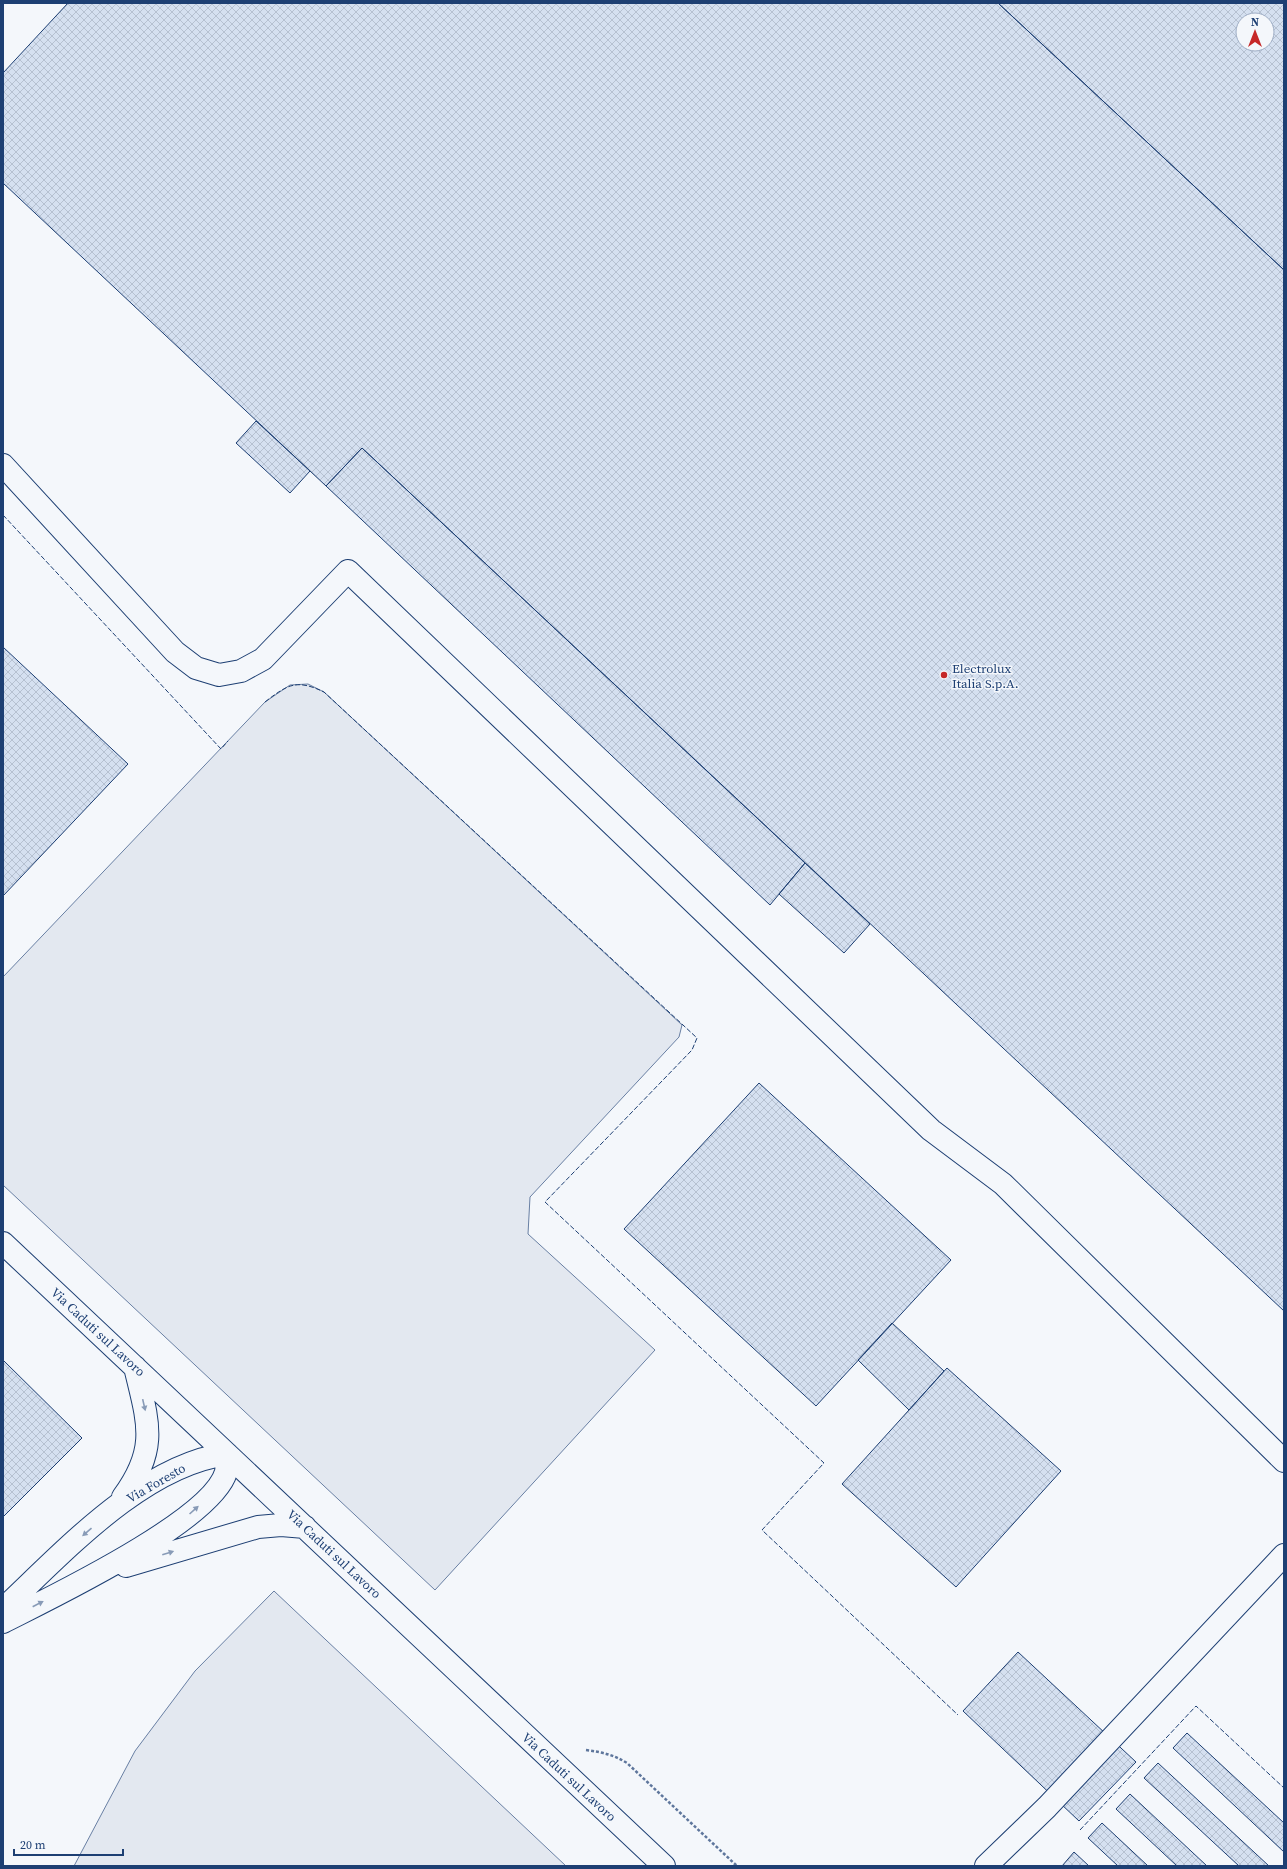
<svg xmlns="http://www.w3.org/2000/svg" width="1287" height="1869" viewBox="0 0 1287 1869" font-family="'Source Serif 4',serif">
  <style>
    .parking { fill: #e3e8f0; stroke: #687fa3 }
    .building { fill: url(#building-cross-hatch); stroke: #1d3f73; fill-rule: evenodd }
    .lines { fill: none; stroke-linecap: round; stroke-linejoin: round }
    .minor-casing { stroke: #1d3f73; stroke-width: 24 }
    .path { stroke: #5e769c; stroke-width: 2.5; stroke-dasharray: 3 2; stroke-linecap: butt }
    .minor { stroke: #f4f7fb; stroke-width: 22 }
    .fence { stroke: #1d3f73; stroke-width: 1; stroke-dasharray: 5 2; stroke-linecap: butt }
    .oneway { fill: #889bb7 }
    .poi-dot { fill: #c62828; stroke: #f4f7fb; stroke-width: 1.5 }
    .labels { text-anchor: middle; dominant-baseline: central; stroke-width: 3; stroke-linejoin: round; paint-order: stroke }
    .poi-label { font-size: 13px; fill: #1d3f73; stroke: #f4f7fb; text-anchor: start }
    .street-label { font-size: 13px; fill: #1d3f73; stroke: #f4f7fb }
  </style>
  <defs>
    <pattern id="building-cross-hatch" width="8" height="8" patternUnits="userSpaceOnUse"><rect width="8" height="8" fill="#d5e0f0"/><path d="M0 0l8 8M0 8l8-8" fill="none" stroke="#b6c1d1"/></pattern>
  </defs>
  <rect width="100%" height="100%" fill="#f4f7fb"/>
  <path class="parking" d="M 308,684 L 324,692 L 682,1025 L 679,1037 L 530,1197 L 528,1234 L 655,1350 L 435,1590 L 3,1185 L 3,977 L 265,702 L 290,685 Z
    M 274,1591 L 566,1866 L 74,1866 L 135,1751 L 195,1671 Z"/>
  <path class="building" d="M 68,3 L 998,3 L 1284,270 L 1284,1311 L 362,448 L 326,486 L 3,183 L 3,73 Z
    M 998,3 L 1284,3 L 1284,270 ZM 1243,20 L 1267,20 L 1267,44 L 1243,44 Z
    M 256,421 L 310,471 L 290,493 L 236,443 Z
    M 362,448 L 805,863 L 770,905 L 326,486 Z
    M 3,647 L 128,764 L 3,896 Z
    M 805,863 L 870,924 L 844,953 L 779,894 Z
    M 759,1083 L 951,1260 L 816,1406 L 624,1229 Z
    M 892,1323 L 944,1371 L 909,1410 L 858,1360 Z
    M 3,1360 L 82,1438 L 3,1517 Z
    M 947,1368 L 1061,1471 L 956,1587 L 842,1484 Z
    M 1018,1652 L 1136,1762 L 1079,1821 L 963,1711 Z
    M 1187,1733 L 1284,1823 L 1284,1852 L 1173,1748 Z
    M 1158,1763 L 1269,1866 L 1239,1866 L 1144,1778 Z
    M 1130,1794 L 1207,1866 L 1177,1866 L 1116,1809 Z
    M 1102,1823 L 1148,1866 L 1118,1866 L 1088,1838 Z
    M 1074,1852 L 1089,1866 L 1062,1866 Z"/>
  <g class="lines">
    <g class="minor-casing">
      <path id="minor" d="M 3,465 L 175,652 L 196,668 L 219,675 L 241,671 L 263,659 L 348,571 L 931,1130 L 1003,1184 L 1284,1461
        M 3,1243 L 664,1866
        M 123,1497 C 159,1448 148,1422 135,1367
        M 126,1566 L 258,1527 L 281,1525 L 305,1527
        M 3,1609 C 63,1553 142,1465 227,1454
        M 3,1622 C 50,1598 212,1521 226,1472 C 227,1467 226,1460 227,1454
        M 986,1866 L 1047,1807 L 1284,1555"/>
    </g>
    <path class="path" d="M 586,1750 C 602,1752 614,1755 627,1763 L 737,1866"/>
    <use href="#minor" class="minor"/>
    <path class="fence" d="M 3,515 L 221,749 L 228,741
      M 265,702 C 288,684 297,679 324,692 L 697,1038 L 692,1050 L 545,1202 L 824,1463 L 762,1530 L 958,1715
      M 1080,1830 L 1196,1706 L 1284,1788"/>
  </g>
  <defs><path id="oneway-solid" d="M-6-.8H1V-3.2L6.5 0L1 3.2V.8H-6Z"/></defs>
  <g class="oneway">
    <use href="#oneway-solid" transform="translate(144 1405) rotate(77)"/>
    <use href="#oneway-solid" transform="translate(194 1510) rotate(-42)"/>
    <use href="#oneway-solid" transform="translate(87 1532) rotate(139)"/>
    <use href="#oneway-solid" transform="translate(168 1553) rotate(-17)"/>
    <use href="#oneway-solid" transform="translate(38 1604) rotate(-27)"/>
  </g>
  <circle class="poi-dot" cx="944" cy="675" r="4"/>
  <g class="labels">
    <g class="poi-label">
      <text x="952" y="668">Electrolux<tspan x="952" dy="15">Italia S.p.A.</tspan></text>
    </g>
    <g class="street-label">
      <text transform="translate(98 1332) rotate(43)">Via Caduti sul Lavoro</text>
      <text transform="translate(156 1483) rotate(-30)">Via Foresto</text>
      <text transform="translate(334 1554) rotate(43)">Via Caduti sul Lavoro</text>
      <text transform="translate(569 1777) rotate(43)">Via Caduti sul Lavoro</text>
    </g>
  </g>
  <rect width="1287" height="1869" fill="none" stroke="#1d3f73" stroke-width="8"/>
  <g transform="translate(1255 32)"><circle r="19" fill="#f4f7fb" stroke="#9eadc5"/>
  <path d="M0-3L7 15L0 10L-7 15Z" fill="#c62828"/>
  <text y="-6" font-size="11" font-weight="bold" text-anchor="middle" fill="#1d3f73">N</text>
  </g>
  <path d="M14 1849v6h109v-6" fill="none" stroke="#1d3f73" stroke-width="2"/>
  <text x="20" y="1849" font-size="12" fill="#1d3f73" stroke="#f4f7fb" stroke-width="3" paint-order="stroke">20 m</text>
</svg>
